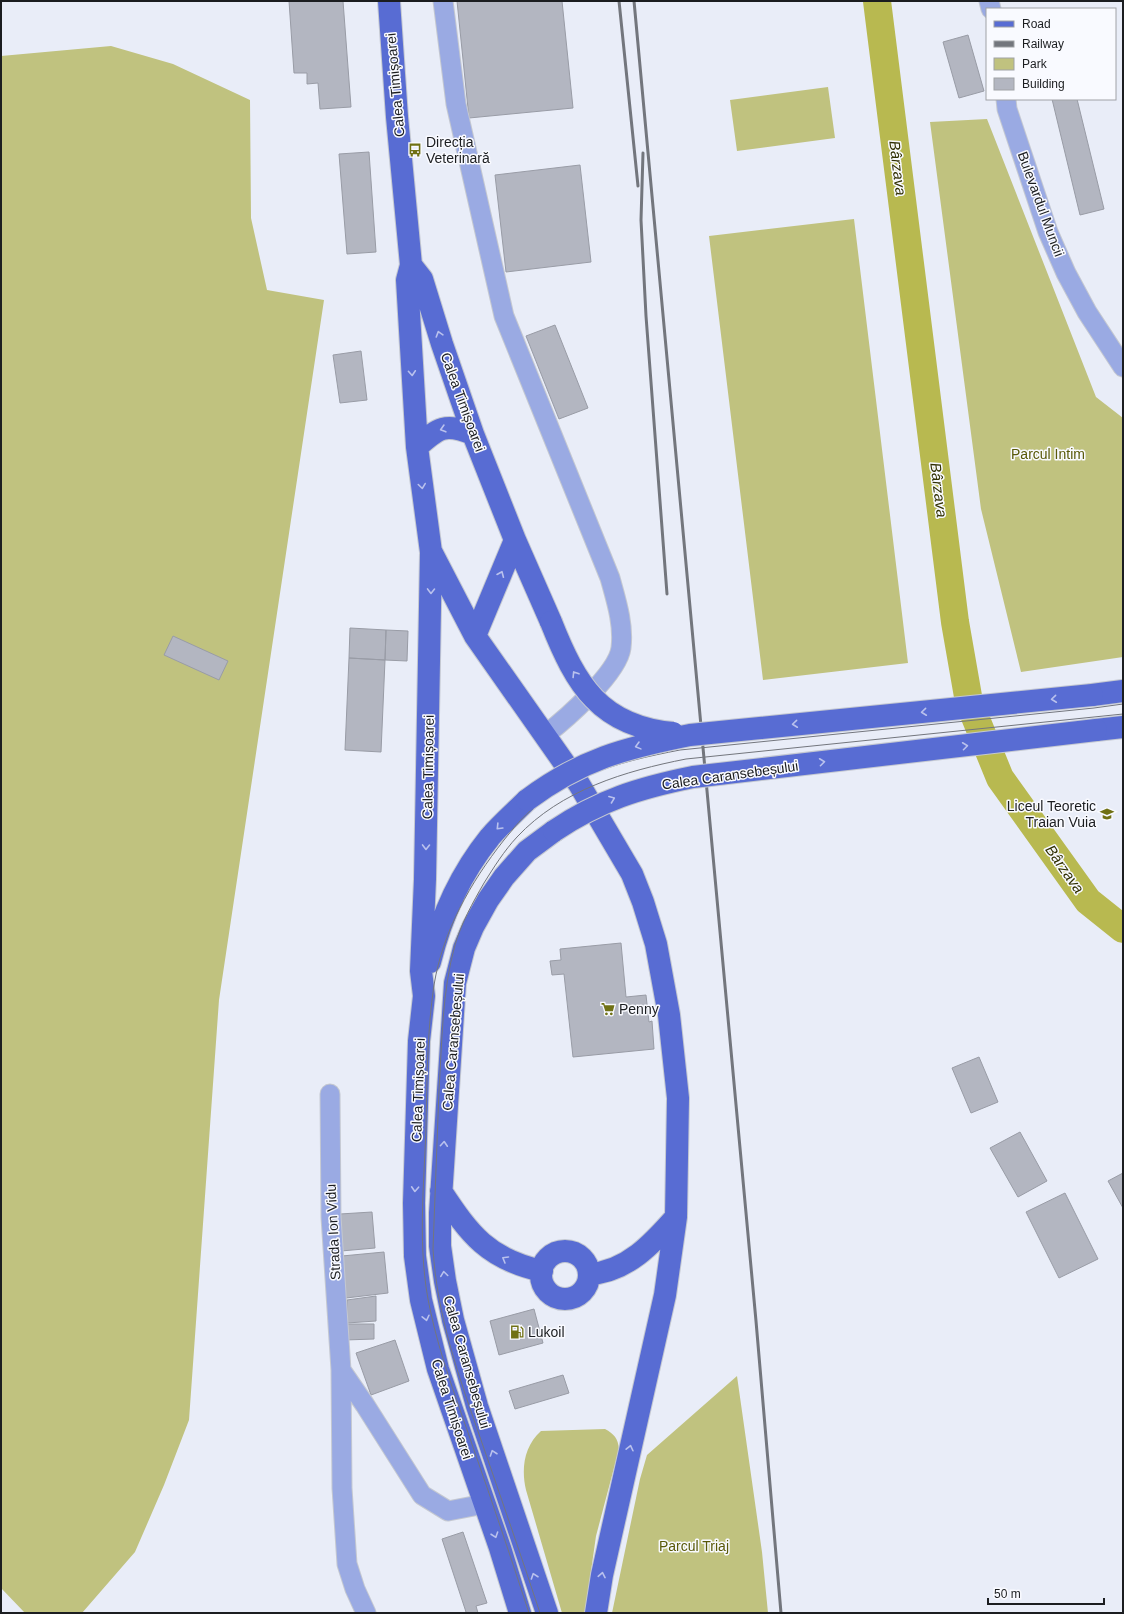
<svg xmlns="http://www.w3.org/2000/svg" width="1124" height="1614" viewBox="0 0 1124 1614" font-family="Arial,sans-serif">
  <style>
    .green { fill: #c0c27f }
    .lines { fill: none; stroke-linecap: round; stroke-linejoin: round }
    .river { stroke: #b8b950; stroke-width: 28 }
    .building { fill: #b3b6c1; stroke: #999ca6 }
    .minor-casing { stroke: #c4c8d1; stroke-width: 21 }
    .major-casing { stroke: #c4c8d1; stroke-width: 24 }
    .minor { stroke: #9aaae3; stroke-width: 19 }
    .major { stroke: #586cd3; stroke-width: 22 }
    .tram { stroke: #73767d; stroke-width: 1 }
    .rail { stroke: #73767d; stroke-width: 3 }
    .major-bridge-casing { stroke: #c4c8d1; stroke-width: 24; stroke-linecap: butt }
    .major-bridge { stroke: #586cd3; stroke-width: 22 }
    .oneway { stroke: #b9c1ed }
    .labels { text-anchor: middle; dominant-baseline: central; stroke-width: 3; stroke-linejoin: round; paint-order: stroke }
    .street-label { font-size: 14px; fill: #1b1d20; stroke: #f9faff }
    .poi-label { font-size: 14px; fill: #1b1d20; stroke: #f9faff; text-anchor: start }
    .park-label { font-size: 14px; fill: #595908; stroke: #f9faff }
    .water-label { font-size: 15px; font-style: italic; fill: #303002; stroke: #f9faff }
  </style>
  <rect width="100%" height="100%" fill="#e9edf8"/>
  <path class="green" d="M 111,46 L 173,64 L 250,100 L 251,218 L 267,290 L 324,300 L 219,1000 L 189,1420 L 164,1485 L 135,1552 L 82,1613 L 25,1613 L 1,1588 L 1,56 Z
    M 828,87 L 835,138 L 737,151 L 730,100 Z
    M 987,119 L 1096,397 L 1123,418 L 1123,657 L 1021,672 L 981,509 L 930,122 Z
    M 854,219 L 908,663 L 763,680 L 709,236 Z
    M 737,1376 L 762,1552 L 768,1613 L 612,1613 L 640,1479 L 647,1455 Z
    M 605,1429 C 614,1434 618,1438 619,1449 L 596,1536 L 585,1613 L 562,1613 L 526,1490 C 521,1469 524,1446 541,1431 Z"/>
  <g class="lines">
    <path class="river" d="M 877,1 L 955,622 L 969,702 L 1000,778 L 1088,901 L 1123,929"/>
  </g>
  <path class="building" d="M 289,1 L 343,1 L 351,107 L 320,109 L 318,83 L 307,84 L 307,73 L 294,73 Z
    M 457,1 L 562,1 L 573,108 L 469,118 Z
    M 968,35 L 984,91 L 959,98 L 943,42 Z
    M 1052,99 L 1077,99 L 1104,209 L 1080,215 Z
    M 369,152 L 376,252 L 347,254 L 339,154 Z
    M 580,165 L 591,262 L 506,272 L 495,175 Z
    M 555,325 L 588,408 L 559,419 L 526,336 Z
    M 361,351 L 367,400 L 340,403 L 333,355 Z
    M 350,628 L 386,630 L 385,660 L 349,658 Z
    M 386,630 L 408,631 L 407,661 L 385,660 Z
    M 173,636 L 228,661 L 219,680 L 164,655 Z
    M 349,658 L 385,660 L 381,752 L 345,750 Z
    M 621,943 L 626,997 L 646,995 L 649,1022 L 652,1021 L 654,1049 L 573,1057 L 564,974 L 552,975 L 550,961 L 561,960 L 560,949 Z
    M 979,1057 L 998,1102 L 971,1113 L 952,1068 Z
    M 1020,1132 L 1047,1181 L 1018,1197 L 990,1148 Z
    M 1123,1173 L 1123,1208 L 1108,1181 Z
    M 1065,1193 L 1098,1259 L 1059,1278 L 1026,1212 Z
    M 372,1212 L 375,1248 L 341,1251 L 340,1214 Z
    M 384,1252 L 388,1293 L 346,1298 L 342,1256 Z
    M 376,1296 L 376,1321 L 347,1323 L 347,1300 Z
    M 534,1309 L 543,1343 L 499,1355 L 490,1321 Z
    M 345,1324 L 374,1324 L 374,1339 L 345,1340 Z
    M 395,1340 L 409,1381 L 371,1395 L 356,1353 Z
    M 563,1375 L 569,1393 L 515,1409 L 509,1391 Z
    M 463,1532 L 487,1603 L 476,1606 L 478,1613 L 464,1613 L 466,1612 L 442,1539 Z"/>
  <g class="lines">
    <g class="minor-casing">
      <path id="minor" d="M 443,1 L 456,104 L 504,316 L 610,578 C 616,600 624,624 621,648 C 618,673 566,719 545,735
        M 989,1 L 991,9
        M 1006,99 L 1007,109 L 1048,232 L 1066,273 L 1087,312 L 1123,367
        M 330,1094 L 331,1217 L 341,1370 L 342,1488 L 347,1564 L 355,1589 L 366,1613
        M 341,1370 L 365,1405 L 422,1495 L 448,1511 L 484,1504"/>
    </g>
    <g class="major-casing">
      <path id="major" d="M 389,1 L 397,117 L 411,265 L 407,280 L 417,447 L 431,552 L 425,879 L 421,971 L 424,996 L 419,1041 L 414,1203 L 415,1256 L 421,1300 L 438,1369 L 500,1548 L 520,1613
        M 411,265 L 422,279 L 442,344 L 473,434 L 515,540 L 475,636
        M 417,447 C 439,427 445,423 473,434
        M 515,540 L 551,622
        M 432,553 L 475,636 L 579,784 L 632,874 L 643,902 L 656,944 L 669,1015 L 678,1098 L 676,1217 L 665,1295 L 602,1575 L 596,1613
        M 1092,695 L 1123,691
        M 1096,730 L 1123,727
        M 430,962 C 441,917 461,873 490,837 C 501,824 515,812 527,800
        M 441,1191 C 470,1235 488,1259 542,1271
        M541 1275a24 24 0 1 1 48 0a24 24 0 1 1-48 0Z
        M 589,1274 C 627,1272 653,1243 676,1217
        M 547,1613 L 477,1406 L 453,1320 L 445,1281 L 440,1246 L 440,1213 L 455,983 L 464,948 L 473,927 L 488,900 L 504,877 L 527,851 L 554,831"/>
    </g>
    <use href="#minor" class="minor"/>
    <use href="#major" class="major"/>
    <path class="tram" d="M 529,1613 C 511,1558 493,1504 474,1450 C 458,1403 440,1357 430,1309 C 417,1250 424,1187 426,1127 C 427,1080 427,1032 434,985 C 443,931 470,883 504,840 C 513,829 523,816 535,807 C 551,795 569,785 587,776 C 616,763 649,756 680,750 L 1094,708 L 1123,704
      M 540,1613 C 521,1555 501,1498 481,1440 C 459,1377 437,1316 433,1249 C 435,1196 437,1143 439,1090 C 442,1043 442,991 455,945 C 461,924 473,902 484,883 C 494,867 504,851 517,837 C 561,790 625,771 686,759 L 1123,714"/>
    <path class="rail" d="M 619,1 L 638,186
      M 634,1 L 756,1321 L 781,1613
      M 643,153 L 641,220 L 646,316 L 667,594"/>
    <g class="major-bridge-casing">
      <path id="major-bridge" d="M 551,622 C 576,685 600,726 673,733
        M 527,800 C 582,759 625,748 690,735 L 1092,695
        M 554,831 C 600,800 639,788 693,777 L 1096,730"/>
    </g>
    <use href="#major-bridge" class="major-bridge"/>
  </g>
  <defs><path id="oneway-chevron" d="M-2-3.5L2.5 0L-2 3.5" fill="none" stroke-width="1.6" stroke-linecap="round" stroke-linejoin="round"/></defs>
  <g class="oneway">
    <use href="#oneway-chevron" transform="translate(439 334) rotate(-107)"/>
    <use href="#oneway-chevron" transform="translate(412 373) rotate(86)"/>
    <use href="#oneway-chevron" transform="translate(443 429) rotate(164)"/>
    <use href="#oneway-chevron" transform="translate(422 486) rotate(82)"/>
    <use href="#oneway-chevron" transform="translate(501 574) rotate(-67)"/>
    <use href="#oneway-chevron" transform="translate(431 591) rotate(91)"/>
    <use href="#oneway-chevron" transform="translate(575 674) rotate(-122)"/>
    <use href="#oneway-chevron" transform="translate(1054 699) rotate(174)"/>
    <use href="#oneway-chevron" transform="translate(924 712) rotate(174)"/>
    <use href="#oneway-chevron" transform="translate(795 724) rotate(174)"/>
    <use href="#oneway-chevron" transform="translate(638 746) rotate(165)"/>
    <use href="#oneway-chevron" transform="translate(965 746) rotate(-7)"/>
    <use href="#oneway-chevron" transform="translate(822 762) rotate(-7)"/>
    <use href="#oneway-chevron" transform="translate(612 799) rotate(-21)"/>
    <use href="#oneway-chevron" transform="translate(499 827) rotate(134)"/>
    <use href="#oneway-chevron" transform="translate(426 847) rotate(91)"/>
    <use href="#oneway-chevron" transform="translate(444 1144) rotate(-86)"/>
    <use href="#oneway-chevron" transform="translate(415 1189) rotate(93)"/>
    <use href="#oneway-chevron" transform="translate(505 1259) rotate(-150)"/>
    <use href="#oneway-chevron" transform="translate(444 1274) rotate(-98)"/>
    <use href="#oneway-chevron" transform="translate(426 1318) rotate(77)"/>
    <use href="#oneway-chevron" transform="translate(630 1448) rotate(-77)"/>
    <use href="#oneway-chevron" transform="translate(493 1453) rotate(-109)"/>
    <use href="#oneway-chevron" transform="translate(495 1535) rotate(71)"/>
    <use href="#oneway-chevron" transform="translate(602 1575) rotate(-79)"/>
    <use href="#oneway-chevron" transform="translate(534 1576) rotate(-109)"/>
  </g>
  <defs>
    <g id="bus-bare" transform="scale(1.08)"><path d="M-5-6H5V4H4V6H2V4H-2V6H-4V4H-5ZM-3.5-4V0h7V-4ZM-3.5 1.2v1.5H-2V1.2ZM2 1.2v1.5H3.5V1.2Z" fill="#707114" stroke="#f9faff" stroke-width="2.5" paint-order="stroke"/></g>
    <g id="school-bare" transform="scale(1.08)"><path d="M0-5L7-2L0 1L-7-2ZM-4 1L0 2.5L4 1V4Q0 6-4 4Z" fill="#707114" stroke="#f9faff" stroke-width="2.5" paint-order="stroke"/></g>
    <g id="supermarket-bare" transform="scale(1.08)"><path d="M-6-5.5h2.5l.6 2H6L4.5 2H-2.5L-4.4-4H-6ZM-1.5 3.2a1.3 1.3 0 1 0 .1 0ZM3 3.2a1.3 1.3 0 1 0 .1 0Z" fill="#707114" stroke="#f9faff" stroke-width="2.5" paint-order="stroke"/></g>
    <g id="fuel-bare" transform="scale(1.08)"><path d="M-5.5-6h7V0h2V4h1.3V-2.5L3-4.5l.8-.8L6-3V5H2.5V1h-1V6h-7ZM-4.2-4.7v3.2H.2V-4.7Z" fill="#707114" stroke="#f9faff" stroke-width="2.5" paint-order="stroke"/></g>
  </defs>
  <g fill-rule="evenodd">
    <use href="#bus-bare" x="415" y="150"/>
    <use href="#school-bare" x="1107" y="814"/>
    <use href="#supermarket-bare" x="608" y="1009"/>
    <use href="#fuel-bare" x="517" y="1332"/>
  </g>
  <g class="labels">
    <g class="street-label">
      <text transform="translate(395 85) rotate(-95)">Calea Timișoarei</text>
      <text transform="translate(1041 204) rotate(70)">Bulevardul Muncii</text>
      <text transform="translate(463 402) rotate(70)">Calea Timișoarei</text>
      <text transform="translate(428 767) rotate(-89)">Calea Timișoarei</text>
      <text transform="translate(730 775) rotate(-8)">Calea Caransebeșului</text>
      <text transform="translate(453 1042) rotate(-85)">Calea Caransebeșului</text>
      <text transform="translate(418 1090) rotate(-88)">Calea Timișoarei</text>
      <text transform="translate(333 1232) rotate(-93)">Strada Ion Vidu</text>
      <text transform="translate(467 1362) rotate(74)">Calea Caransebeșului</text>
      <text transform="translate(452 1409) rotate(72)">Calea Timișoarei</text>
    </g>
    <g class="poi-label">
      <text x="426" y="142">Direcția<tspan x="426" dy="16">Veterinară</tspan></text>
      <text x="1096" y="806" text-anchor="end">Liceul Teoretic<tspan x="1096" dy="16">Traian Vuia</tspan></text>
      <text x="619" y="1009">Penny</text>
      <text x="528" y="1332">Lukoil</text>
    </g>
    <g class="park-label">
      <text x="1048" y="454">Parcul Intim</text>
      <text x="694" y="1546">Parcul Triaj</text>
    </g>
    <g class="water-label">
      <text transform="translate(898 168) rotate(83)">Bârzava</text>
      <text transform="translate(939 490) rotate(83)">Bârzava</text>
      <text transform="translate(1065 869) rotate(55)">Bârzava</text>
    </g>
  </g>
  <rect width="1124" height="1614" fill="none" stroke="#1b1d20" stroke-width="4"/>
  <rect x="986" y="8" width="130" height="92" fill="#f9faff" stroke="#a0a2a6"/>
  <rect x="994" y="21" width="20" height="6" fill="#586cd3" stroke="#a0a2a6"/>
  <text x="1022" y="28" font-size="12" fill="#1b1d20">Road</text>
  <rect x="994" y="41" width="20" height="6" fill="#73767d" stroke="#a0a2a6"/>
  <text x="1022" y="48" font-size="12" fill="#1b1d20">Railway</text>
  <rect x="994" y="58" width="20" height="12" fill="#c0c27f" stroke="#a0a2a6"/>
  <text x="1022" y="68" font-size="12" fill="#1b1d20">Park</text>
  <rect x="994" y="78" width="20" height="12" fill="#b3b6c1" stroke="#a0a2a6"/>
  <text x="1022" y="88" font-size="12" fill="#1b1d20">Building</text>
  <path d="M988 1598v6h116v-6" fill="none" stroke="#1b1d20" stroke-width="2"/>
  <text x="994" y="1598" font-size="12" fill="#1b1d20" stroke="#f9faff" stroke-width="3" paint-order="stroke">50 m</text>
</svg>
